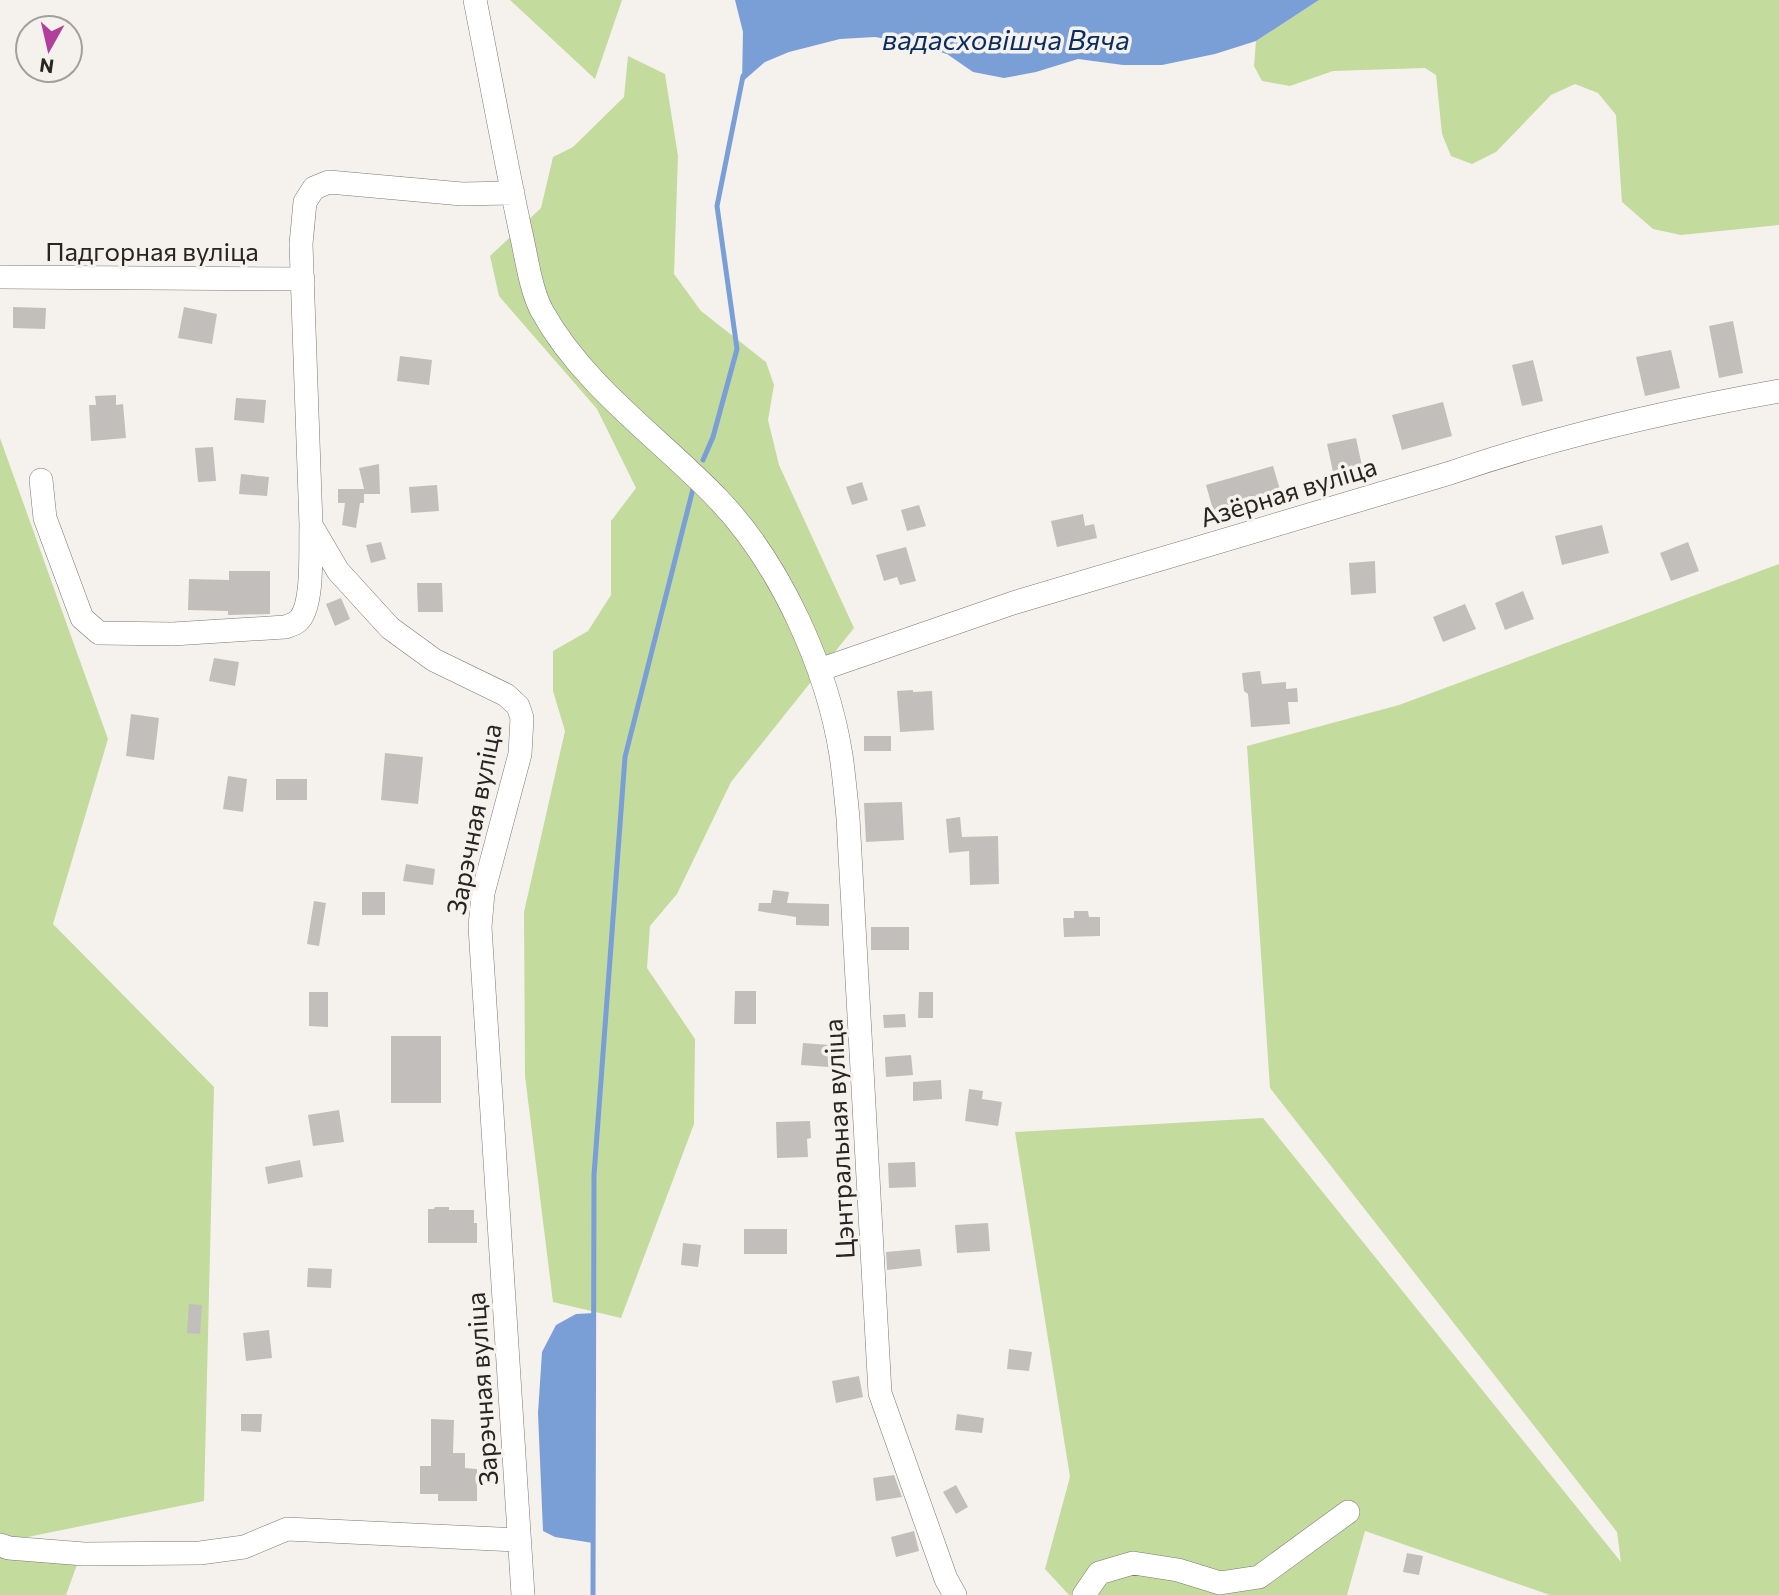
<svg xmlns="http://www.w3.org/2000/svg" width="1779" height="1595" viewBox="0 0 1779 1595" font-family="Commissioner,sans-serif">
  <style>
    .green { fill: #c3db9c }
    .water { fill: #7a9fd7 }
    .lines { fill: none; stroke-linecap: round; stroke-linejoin: round }
    .stream { stroke: #7a9fd7; stroke-width: 5 }
    .building { fill: #c1bebb }
    .minor-casing { stroke: #7a7875; stroke-width: 24 }
    .minor { stroke: #fff; stroke-width: 23 }
    .labels { text-anchor: middle; dominant-baseline: central; stroke-width: 7; stroke-linejoin: round; paint-order: stroke }
    .street-label { font-size: 26px; fill: #262523; stroke: #f5f2ee }
    .water-label { font-size: 28px; font-style: italic; fill: #092d5f; stroke: #f5f2ee }
  </style>
  <rect width="100%" height="100%" fill="#f5f2ee"/>
  <path class="green" d="M 510,0 L 622,0 L 595,79 Z
    M 1319,0 L 1779,0 L 1779,225 L 1681,235 L 1653,229 L 1622,202 L 1616,115 L 1598,93 L 1575,84 L 1551,95 L 1496,152 L 1472,164 L 1451,156 L 1442,134 L 1436,75 L 1425,68 L 1333,71 L 1290,86 L 1262,81 L 1254,66 L 1256,41 Z
    M 628,56 L 665,74 L 678,156 L 674,274 L 701,311 L 766,362 L 774,385 L 768,420 L 779,465 L 854,628 L 731,782 L 677,894 L 650,926 L 647,968 L 695,1039 L 694,1124 L 621,1318 L 553,1302 L 525,1076 L 524,912 L 565,731 L 553,691 L 553,651 L 588,631 L 611,595 L 611,521 L 636,488 L 597,409 L 499,296 L 490,256 L 541,208 L 553,157 L 573,147 L 624,97 Z
    M 0,438 L 108,739 L 53,924 L 214,1087 L 204,1501 L 8,1541 L 0,1539 Z
    M 1779,564 L 1779,1595 L 1550,1595 L 1365,1531 L 1347,1595 L 1069,1595 L 1045,1569 L 1070,1477 L 1015,1132 L 1263,1118 L 1621,1562 L 1617,1532 L 1270,1088 L 1247,746 L 1399,705 Z
    M 0,1550 L 79,1559 L 66,1595 L 0,1595 Z"/>
  <path class="water" d="M 735,0 L 1319,0 L 1256,41 L 1215,54 L 1162,65 L 1123,65 L 1078,59 L 1036,72 L 1004,78 L 973,72 L 947,54 L 910,43 L 875,37 L 840,39 L 789,52 L 765,62 L 742,82 L 743,32 Z
    M 594,1313 L 593,1543 L 555,1537 L 543,1531 L 538,1413 L 542,1352 L 556,1325 L 576,1314 Z"/>
  <g class="lines">
    <path class="stream" d="M 703,460 L 713,437 L 737,349 L 717,206 L 743,76
      M 593,1595 L 594,1175 L 625,757 L 693,489"/>
  </g>
  <path class="building" d="M 13,307 L 46,308 L 45,329 L 13,328 Z
    M 184,307 L 217,314 L 212,344 L 178,338 Z
    M 1733,321 L 1743,373 L 1719,378 L 1709,326 Z
    M 1671,350 L 1680,388 L 1645,396 L 1636,357 Z
    M 400,356 L 432,360 L 429,385 L 397,381 Z
    M 1533,360 L 1543,401 L 1522,406 L 1512,365 Z
    M 116,395 L 116,405 L 123,404 L 126,438 L 91,441 L 89,405 L 96,405 L 95,396 Z
    M 236,398 L 266,400 L 264,423 L 234,420 Z
    M 1443,402 L 1452,436 L 1402,450 L 1392,415 Z
    M 1356,438 L 1362,466 L 1333,472 L 1327,444 Z
    M 213,447 L 216,481 L 198,482 L 195,448 Z
    M 379,464 L 380,494 L 364,494 L 364,490 L 364,503 L 360,503 L 356,528 L 342,525 L 345,503 L 338,503 L 338,489 L 364,489 L 359,468 Z
    M 1273,466 L 1281,493 L 1214,513 L 1206,485 Z
    M 241,474 L 269,477 L 267,496 L 239,494 Z
    M 862,482 L 868,500 L 852,505 L 846,487 Z
    M 437,485 L 439,511 L 411,513 L 409,487 Z
    M 919,505 L 926,526 L 907,531 L 901,510 Z
    M 1083,514 L 1085,526 L 1094,524 L 1097,538 L 1057,547 L 1051,521 Z
    M 1602,525 L 1609,553 L 1562,565 L 1555,536 Z
    M 381,542 L 386,559 L 371,563 L 366,545 Z
    M 1688,542 L 1699,571 L 1671,581 L 1660,553 Z
    M 906,547 L 916,581 L 900,585 L 897,577 L 884,581 L 876,555 Z
    M 1375,561 L 1376,593 L 1351,595 L 1349,563 Z
    M 229,571 L 270,571 L 270,614 L 228,615 L 228,611 L 188,610 L 189,579 L 229,580 Z
    M 417,583 L 442,583 L 443,612 L 418,612 Z
    M 1523,591 L 1534,619 L 1505,630 L 1495,603 Z
    M 341,598 L 350,619 L 335,626 L 326,604 Z
    M 1465,604 L 1476,629 L 1443,642 L 1433,617 Z
    M 214,658 L 239,662 L 235,686 L 209,681 Z
    M 1260,671 L 1262,684 L 1286,682 L 1286,689 L 1297,688 L 1298,702 L 1288,702 L 1290,724 L 1251,727 L 1248,694 L 1244,691 L 1242,673 Z
    M 913,690 L 913,692 L 932,691 L 934,730 L 900,732 L 897,691 Z
    M 131,714 L 159,718 L 154,760 L 126,756 Z
    M 864,736 L 891,736 L 891,751 L 864,751 Z
    M 385,753 L 423,757 L 418,804 L 381,800 Z
    M 228,776 L 247,779 L 243,812 L 223,809 Z
    M 276,779 L 307,779 L 307,800 L 276,800 Z
    M 902,802 L 904,840 L 866,842 L 864,803 Z
    M 960,817 L 962,837 L 998,836 L 999,884 L 970,885 L 969,851 L 949,853 L 946,819 Z
    M 406,864 L 435,869 L 433,885 L 403,881 Z
    M 773,890 L 789,892 L 787,903 L 829,904 L 829,926 L 796,925 L 796,917 L 758,911 L 759,903 L 771,903 Z
    M 362,892 L 385,892 L 385,915 L 362,915 Z
    M 314,901 L 326,903 L 319,946 L 307,944 Z
    M 1074,911 L 1088,911 L 1089,917 L 1100,917 L 1100,936 L 1064,937 L 1063,918 L 1074,918 Z
    M 871,927 L 909,927 L 909,950 L 871,950 Z
    M 735,991 L 756,991 L 756,1024 L 734,1024 Z
    M 309,992 L 328,992 L 328,1027 L 309,1026 Z
    M 919,992 L 933,992 L 933,1018 L 918,1018 Z
    M 905,1014 L 906,1027 L 884,1028 L 883,1015 Z
    M 391,1036 L 441,1036 L 441,1103 L 391,1103 Z
    M 803,1043 L 830,1045 L 829,1067 L 801,1065 Z
    M 911,1055 L 913,1075 L 886,1077 L 885,1057 Z
    M 941,1080 L 942,1099 L 913,1101 L 913,1082 Z
    M 969,1089 L 983,1091 L 982,1099 L 1002,1102 L 998,1126 L 965,1121 Z
    M 339,1110 L 344,1142 L 313,1146 L 308,1115 Z
    M 810,1121 L 811,1138 L 807,1139 L 808,1157 L 777,1158 L 776,1122 Z
    M 300,1160 L 303,1177 L 268,1184 L 265,1167 Z
    M 915,1162 L 916,1187 L 889,1188 L 888,1163 Z
    M 435,1207 L 449,1207 L 449,1210 L 474,1210 L 474,1223 L 477,1223 L 477,1243 L 428,1243 L 428,1209 L 434,1209 Z
    M 988,1223 L 990,1251 L 957,1253 L 955,1225 Z
    M 744,1229 L 787,1229 L 787,1254 L 744,1254 Z
    M 683,1243 L 701,1245 L 698,1267 L 681,1265 Z
    M 920,1249 L 922,1266 L 887,1270 L 886,1252 Z
    M 308,1268 L 332,1269 L 331,1288 L 307,1287 Z
    M 189,1304 L 202,1305 L 200,1334 L 187,1333 Z
    M 269,1330 L 272,1358 L 246,1361 L 243,1333 Z
    M 1009,1349 L 1032,1352 L 1029,1371 L 1007,1369 Z
    M 859,1376 L 863,1397 L 836,1403 L 832,1381 Z
    M 241,1414 L 262,1414 L 261,1432 L 241,1431 Z
    M 957,1414 L 984,1418 L 982,1433 L 955,1430 Z
    M 431,1419 L 454,1420 L 453,1453 L 465,1453 L 465,1468 L 477,1469 L 477,1501 L 438,1501 L 438,1494 L 420,1494 L 420,1466 L 431,1466 Z
    M 894,1475 L 902,1497 L 876,1501 L 873,1478 Z
    M 956,1485 L 968,1507 L 956,1514 L 943,1492 Z
    M 914,1531 L 919,1551 L 896,1557 L 891,1537 Z
    M 1407,1553 L 1423,1556 L 1419,1575 L 1403,1572 Z"/>
  <g class="lines">
    <g class="minor-casing">
      <path id="minor" d="M 475,0 C 490,76 504,153 520,229 C 526,253 530,289 542,311 C 584,387 660,438 719,500 C 780,564 827,667 841,755 C 844,776 846,797 848,818 L 880,1393 L 946,1579 L 955,1595
        M 513,193 L 462,194 L 329,182 L 314,188 L 305,202 L 301,244 L 311,525 L 338,571 L 390,628 L 434,660 L 506,695 L 518,706 L 522,718 L 520,754 L 483,893 L 480,927 L 523,1595
        M 0,277 L 303,279
        M 41,480 L 45,518 L 82,618 L 99,633 L 173,634 L 285,627 C 291,625 296,624 300,619 C 314,601 310,548 311,525
        M 819,670 L 1013,603 L 1450,473 C 1557,436 1667,411 1779,391
        M 0,1545 L 9,1548 L 84,1554 L 200,1553 L 244,1547 L 287,1529 L 518,1540
        M 1084,1595 L 1099,1573 L 1133,1563 L 1178,1570 L 1220,1583 L 1259,1577 L 1348,1512"/>
    </g>
    <use href="#minor" class="minor"/>
  </g>
  <g class="labels">
    <g class="street-label">
      <text x="152" y="250">Падгорная вуліца</text>
      <text transform="translate(1288 491) rotate(-17)">Азёрная вуліца</text>
      <text transform="translate(473 819) rotate(-79)">Зарэчная вуліца</text>
      <text transform="translate(838 1139) rotate(-93)">Цэнтральная вуліца</text>
      <text transform="translate(481 1389) rotate(-94)">Зарэчная вуліца</text>
    </g>
    <g class="water-label">
      <text x="1006" y="39">вадасховішча Вяча</text>
    </g>
  </g>
  <g transform="translate(49 49) rotate(188)"><circle r="33" fill="#f5f2ee" stroke="#a2a09d" stroke-width="2"/>
  <path d="M0-5L12 26L0 18L-12 26Z" fill="#b2409a"/>
  <text y="-10" font-size="19" font-weight="bold" text-anchor="middle" fill="#262523">N</text>
  </g>
</svg>
